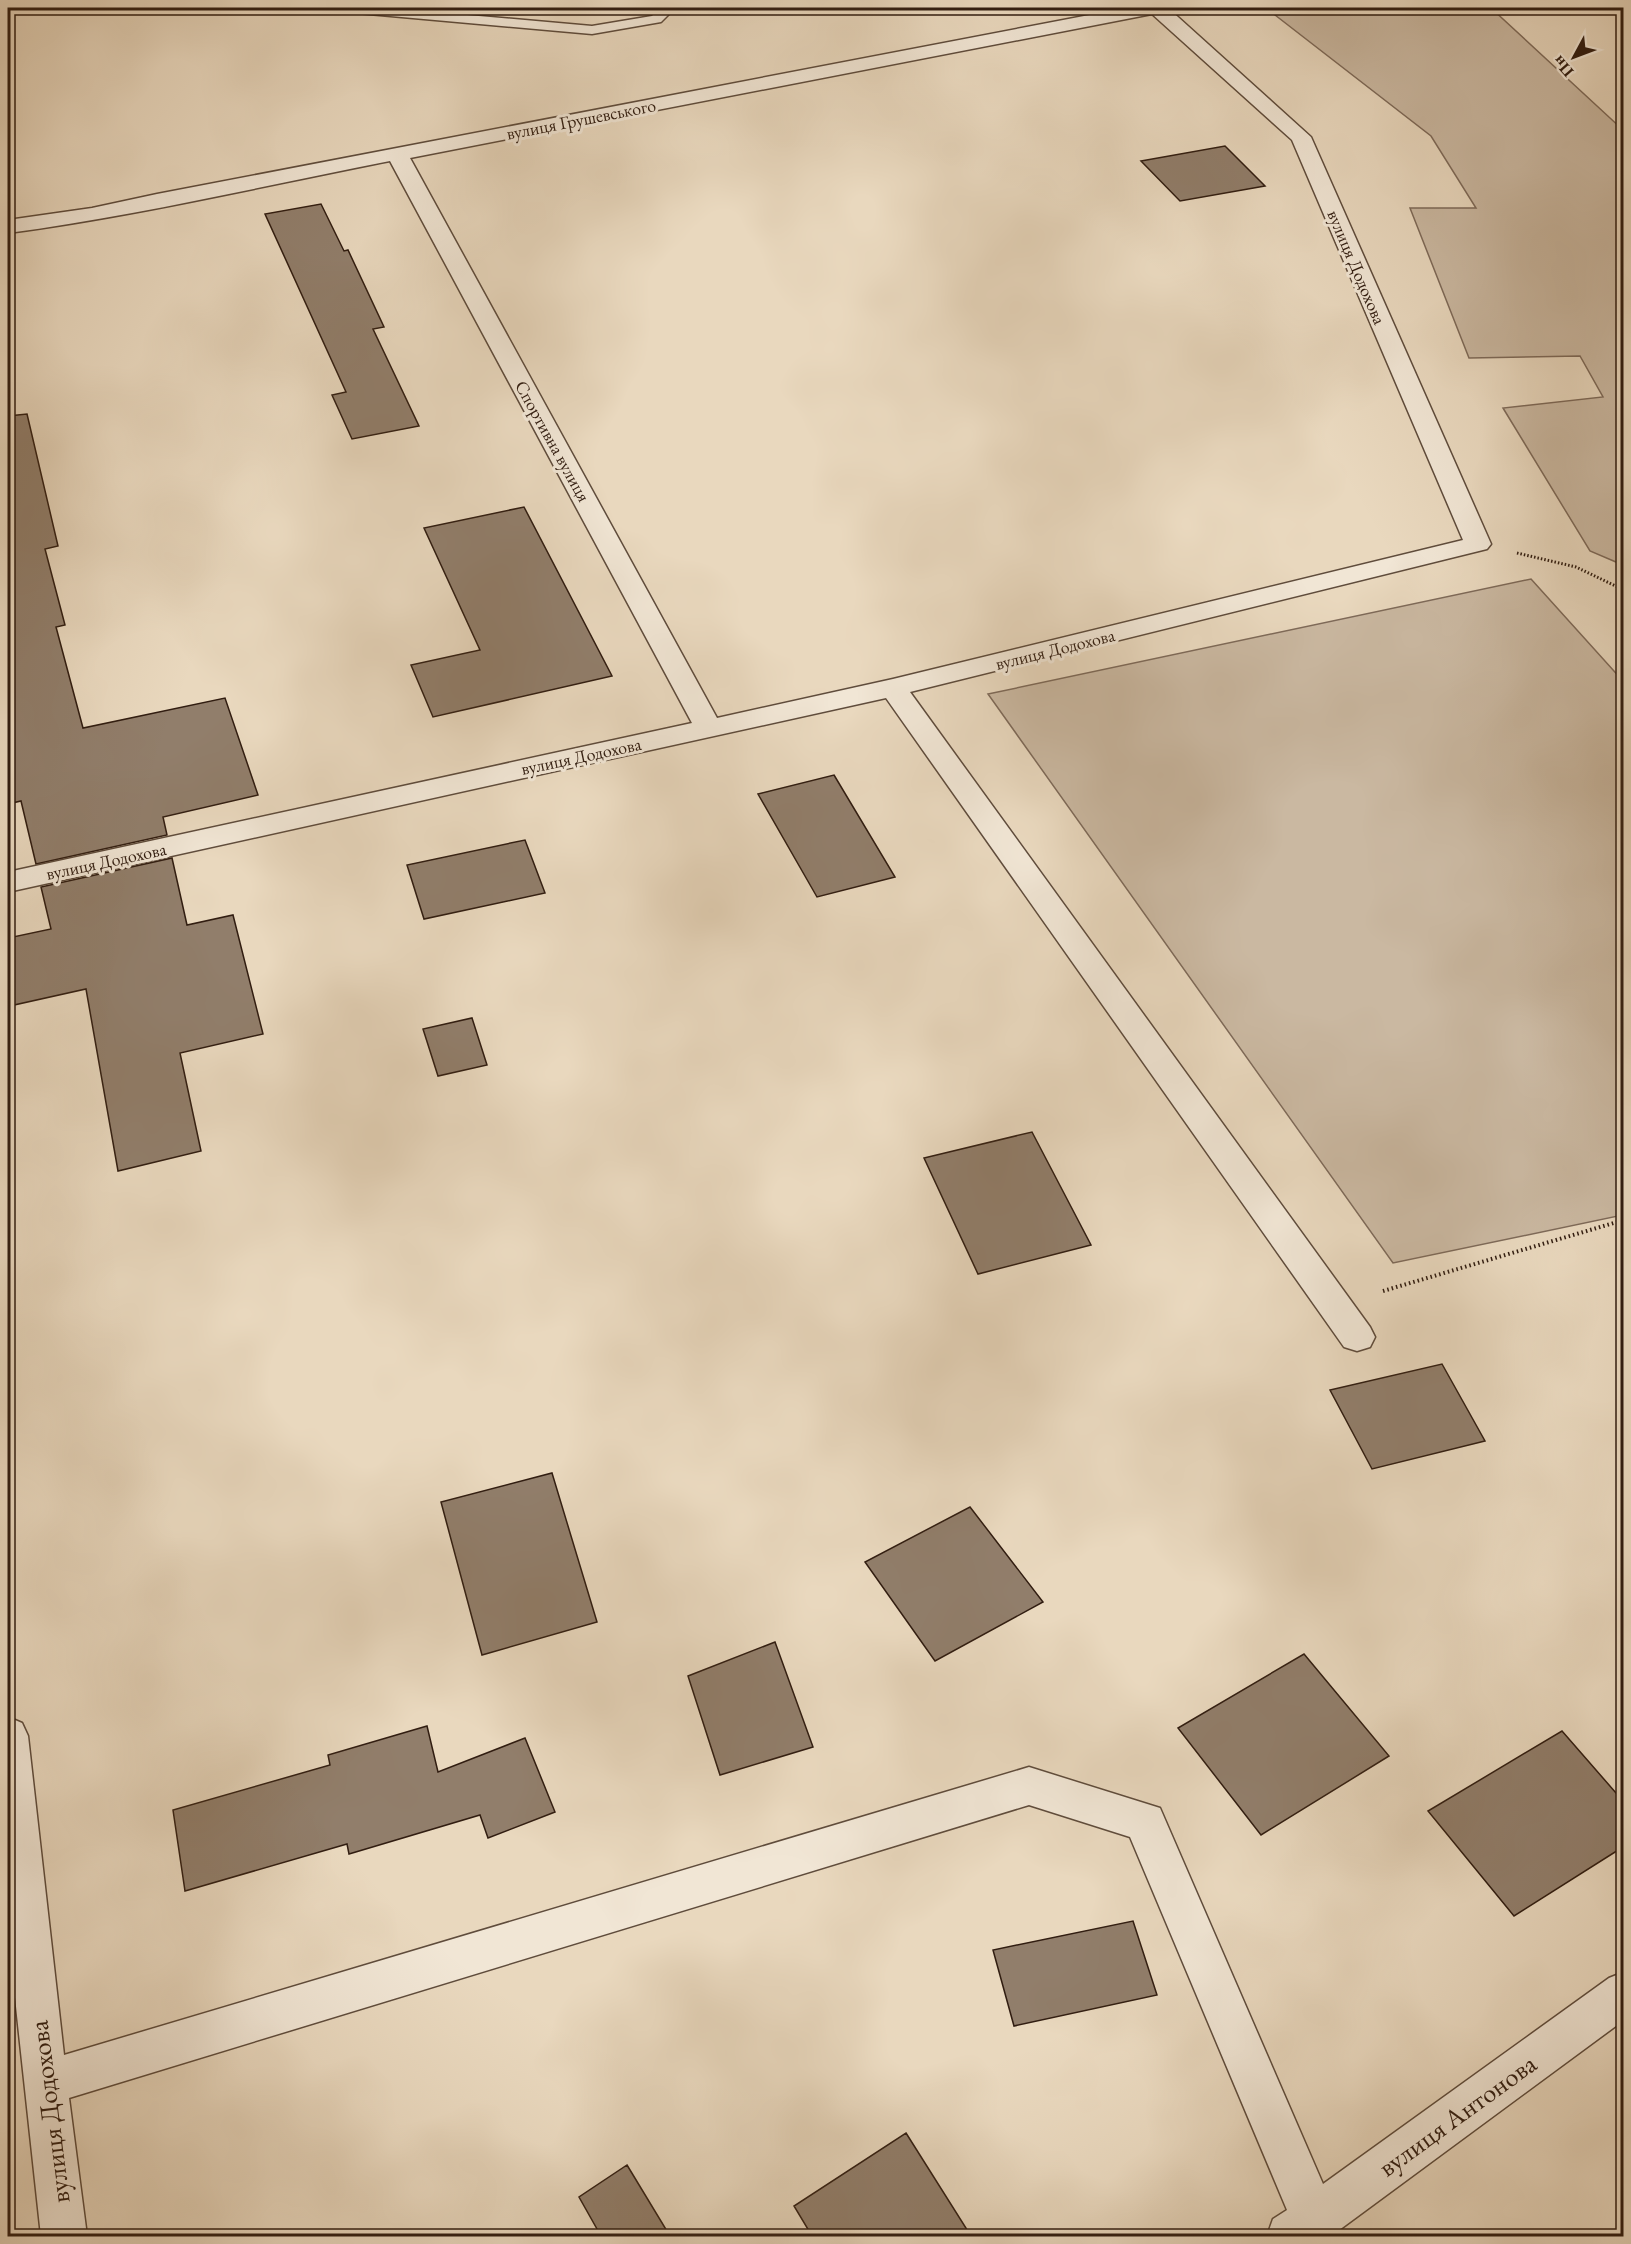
<svg xmlns="http://www.w3.org/2000/svg" width="1631" height="2244" viewBox="0 0 1631 2244" font-family="'EB Garamond',serif">
  <style>
    .green { fill: #cab8a1; stroke: #7e6a59; stroke-width: 1.5 }
    .building { fill: #917e6b; stroke: #311d11; stroke-width: 1.5 }
    .lines { fill: none; stroke-linecap: round; stroke-linejoin: round }
    .service-casing { stroke: #5f4c3c; stroke-width: 3 }
    .minor-casing { stroke: #5f4c3c; stroke-width: 3 }
    .path-far1 { stroke: #311d11; stroke-width: 3; stroke-dasharray: 1.5 2; stroke-linecap: butt }
    .path { stroke: #311d11; stroke-width: 4; stroke-dasharray: 1.5 3; stroke-linecap: butt }
    .service { fill: #f1e6d5; fill-rule: evenodd }
    .minor { fill: #f1e6d5; fill-rule: evenodd }
    .labels { text-anchor: middle; dominant-baseline: central; stroke-width: 6; stroke-linejoin: round; paint-order: stroke }
    .far-street-label { font-size: 18px; fill: #311d11; stroke: #f1e6d5 }
    .near-street-label { font-size: 27px; fill: #311d11; stroke: #f1e6d5 }
  </style>
  <rect width="100%" height="100%" fill="#e9d8be"/>
  <filter id="stains"><feTurbulence type="fractalNoise" baseFrequency=".00333" numOctaves="4"/><feColorMatrix values="0 0 0 0 .2 0 0 0 0 .09 0 0 0 0 .02 0 0 0 .5 -.17"/></filter>
  <radialGradient id="worn" r=".72"><stop offset=".6" stop-color="#630" stop-opacity="0"/><stop offset="1" stop-color="#630" stop-opacity=".3"/></radialGradient>
  <path class="green" d="M 1266,8 L 1491,8 L 1623,130 L 1623,565 L 1590,551 L 1503,408 L 1603,397 L 1580,356 L 1469,358 L 1410,208 L 1476,208 L 1431,136 Z
    M 1531,579 L 1623,681 L 1623,1215 L 1393,1263 L 988,694 Z"/>
  <path class="building" d="M 1225,146 L 1265,186 L 1180,201 L 1141,161 Z
    M 321,204 L 344,251 L 348,250 L 384,327 L 373,329 L 419,426 L 352,439 L 332,395 L 346,392 L 265,214 Z
    M 27,414 L 58,546 L 45,549 L 65,625 L 56,627 L 83,728 L 225,698 L 258,795 L 163,817 L 167,835 L 36,864 L 21,801 L 8,804 L 8,416 Z
    M 524,507 L 612,676 L 433,717 L 411,665 L 480,650 L 424,528 Z
    M 834,775 L 895,877 L 817,897 L 758,794 Z
    M 525,840 L 545,893 L 424,919 L 407,865 Z
    M 172,858 L 187,925 L 233,915 L 263,1034 L 180,1053 L 201,1151 L 118,1171 L 86,989 L 14,1005 L 8,959 L 8,938 L 51,929 L 41,887 Z
    M 472,1018 L 487,1065 L 438,1076 L 423,1029 Z
    M 1032,1132 L 1091,1245 L 978,1274 L 924,1158 Z
    M 1442,1364 L 1485,1441 L 1372,1469 L 1330,1390 Z
    M 552,1473 L 597,1622 L 482,1655 L 441,1502 Z
    M 970,1507 L 1043,1602 L 935,1661 L 865,1562 Z
    M 775,1642 L 813,1747 L 720,1775 L 688,1676 Z
    M 1304,1654 L 1389,1756 L 1261,1835 L 1178,1728 Z
    M 427,1726 L 438,1772 L 525,1738 L 555,1812 L 488,1838 L 480,1815 L 349,1854 L 347,1844 L 185,1891 L 173,1810 L 330,1765 L 328,1755 Z
    M 1562,1731 L 1623,1801 L 1623,1847 L 1514,1916 L 1428,1811 Z
    M 1133,1921 L 1157,1995 L 1014,2026 L 993,1950 Z
    M 906,2133 L 971,2236 L 812,2236 L 794,2206 Z
    M 627,2165 L 670,2236 L 601,2236 L 579,2197 Z"/>
  <g class="lines">
    <g class="service-casing">
      <path id="service" d="M 339,8 L 388,8 L 592,26 L 652,16 L 660,8 L 675,8 L 661,22 L 592,34 L 346,12 Z"/>
    </g>
    <g class="minor-casing">
      <path id="minor" d="M 1126,8 L 1168,8 L 1311,137 L 1491,544 L 1487,549 L 910,692 L 1370,1327 L 1375,1337 L 1370,1347 L 1357,1351 L 1344,1347 L 886,698 L 8,892 L 8,872 L 692,723 L 390,161 C 263,186 136,216 8,233 L 8,220 L 92,208 L 157,194 ZM 1152,14 L 1292,140 L 1463,540 L 893,679 L 717,718 L 410,158 Z
        M 8,1717 L 22,1723 L 28,1736 L 64,2055 L 1029,1767 L 1160,1808 L 1323,2184 L 1609,1978 L 1624,1972 L 1624,2020 L 1331,2236 L 1267,2236 L 1273,2219 L 1287,2210 L 1130,1837 L 1029,1805 L 69,2098 L 87,2236 L 41,2236 L 8,1933 Z"/>
    </g>
    <path class="path-far1" d="M 1517,553 L 1576,567 L 1624,590"/>
    <path class="path" d="M 1383,1291 L 1624,1220"/>
    <use href="#service" class="service"/>
    <use href="#minor" class="minor"/>
  </g>
  <g class="labels">
    <g class="far-street-label">
      <text transform="translate(581 119) rotate(-11)">вулиця Грушевського</text>
      <text transform="translate(1357 267) rotate(67)">вулиця Додохова</text>
      <text transform="translate(553 441) rotate(61)">Спортивна вулиця</text>
      <text transform="translate(1055 649) rotate(-14)">вулиця Додохова</text>
      <text transform="translate(581 756) rotate(-12)">вулиця Додохова</text>
      <text transform="translate(106 861) rotate(-12)">вулиця Додохова</text>
    </g>
    <g class="near-street-label">
      <text transform="translate(49 2112) rotate(-97)">вулиця Додохова</text>
      <text transform="translate(1457 2115) rotate(-36)">вулиця Антонова</text>
    </g>
  </g>
  <rect width="1631" height="2244" fill="none" stroke="#e9d8be" stroke-width="30"/>
  <rect x="9" y="9" width="1613" height="2226" fill="none" stroke="#311d11" stroke-width="3"/>
  <rect x="15" y="15" width="1601" height="2214" fill="none" stroke="#311d11" stroke-width="1.5"/>
  <g transform="translate(1574 57) rotate(229)" stroke="#f1e6d5" stroke-width="4.5" paint-order="stroke">
  <path d="M0-4.5L10 22L0 15L-10 22Z" fill="#311d11"/>
  <text y="-9" font-size="16" font-weight="bold" text-anchor="middle" fill="#311d11">Пн</text>
  </g>
  <rect width="100%" height="100%" filter="url(#stains)"/>
  <rect width="100%" height="100%" fill="url(#worn)"/>
</svg>
